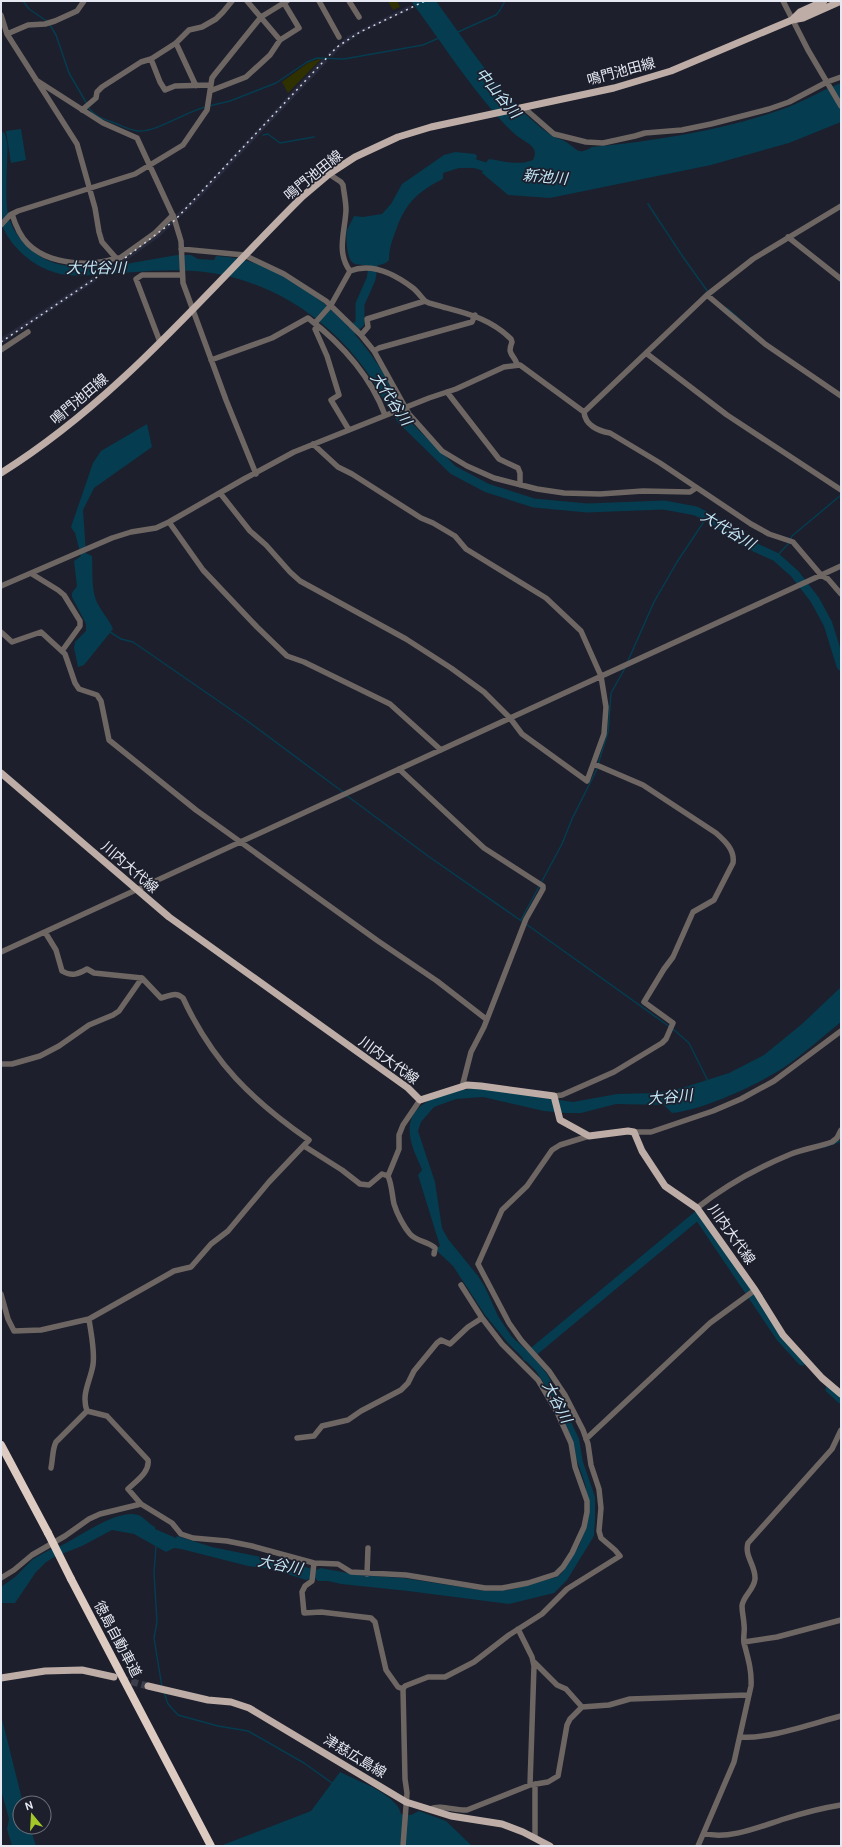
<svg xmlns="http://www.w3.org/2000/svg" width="842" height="1847" viewBox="0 0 842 1847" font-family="Cabin,'Noto Sans JP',sans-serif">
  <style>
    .built { fill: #272a3c }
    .green { fill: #303100 }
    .water { fill: #053c4f }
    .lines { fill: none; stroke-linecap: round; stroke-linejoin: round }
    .stream { stroke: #053c4f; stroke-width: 1.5 }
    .river { stroke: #053c4f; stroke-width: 9 }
    .major-tunnel { stroke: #3b3d4a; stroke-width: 7; stroke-dasharray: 7 3.5; stroke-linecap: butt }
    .minor { stroke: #6e6663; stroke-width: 5.5 }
    .major { stroke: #bdada6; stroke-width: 7 }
    .highway { stroke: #ddcac1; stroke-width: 8 }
    .rail { stroke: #d2d4dd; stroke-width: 1.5; stroke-dasharray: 2 4; stroke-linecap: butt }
    .highway-bridge { stroke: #ddcac1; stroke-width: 8 }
    .labels { text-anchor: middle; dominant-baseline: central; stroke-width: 3.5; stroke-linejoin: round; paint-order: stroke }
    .street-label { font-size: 14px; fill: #e7e9f2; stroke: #1d1f2c }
    .water-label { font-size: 15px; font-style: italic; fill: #c3e7f7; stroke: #1d1f2c }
  </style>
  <rect width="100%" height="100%" fill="#1d1f2c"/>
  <path class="built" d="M 410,5 L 412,9 L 361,33 L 340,48 L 332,57 L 327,54 L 348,36 Z
    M 323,58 L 328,61 L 197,201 L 159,237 L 123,263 L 120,260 L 155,234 L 194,198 Z
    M 93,277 L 96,281 L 1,344 L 1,338 Z"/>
  <path class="green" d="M 388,1 L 397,1 L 400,7 L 393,10 Z
    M 322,58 L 288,93 L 282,82 L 308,63 Z"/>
  <path class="water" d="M 411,1 L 436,1 C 471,49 503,101 552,136 C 556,138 562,139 566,142 C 578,149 577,156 592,147 C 655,141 720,131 780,110 C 801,103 820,91 841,83 L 841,122 L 789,143 L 711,165 L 550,198 L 508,195 L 482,173 L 484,165 L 489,159 C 503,161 519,166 533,160 C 539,148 529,144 520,138 C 512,132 504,124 498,117 C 466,81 440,40 411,1 Z
    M 21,129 L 26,160 L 11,163 L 6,131 Z
    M 455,152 L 475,154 L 477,156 L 474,168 L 459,168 L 443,173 L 443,179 C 418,191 405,204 396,230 C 392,241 389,249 389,260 C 384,266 376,265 369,265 C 364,265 357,265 353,263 C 347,260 345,236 347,230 C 349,225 352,221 354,216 L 363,217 L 382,214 L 391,204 L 402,184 L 444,155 Z
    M 177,255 L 191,255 L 198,259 L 214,260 L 216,256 C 296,258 377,342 403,413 L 394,417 C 385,403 378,389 369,375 C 329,317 265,276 194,271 C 160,268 125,274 91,274 L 91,267 L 120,265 Z
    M 147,424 L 152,447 L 94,488 L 83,510 L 86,553 L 92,556 C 93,571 91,586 96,600 C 100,610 109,619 113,629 L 84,665 L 78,667 L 74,648 L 75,642 L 86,631 L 86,624 L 72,597 L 72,593 L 77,586 L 74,561 L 81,556 L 75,533 L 71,527 L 93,463 L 101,451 Z
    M 841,987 L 841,1022 C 823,1036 805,1053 786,1066 C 760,1084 703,1110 672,1113 L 664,1105 L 616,1104 L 581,1113 L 566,1113 L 544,1111 L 483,1097 L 456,1099 L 434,1107 L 421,1122 L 418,1131 L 435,1182 L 442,1228 L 448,1239 L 478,1276 L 485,1287 L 498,1316 L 512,1337 L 532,1355 L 547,1374 L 561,1400 L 579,1439 L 583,1462 L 595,1497 L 595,1519 L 594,1536 L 567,1580 L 554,1593 L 509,1604 L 408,1591 L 341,1584 L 328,1581 L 318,1581 L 315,1578 L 306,1580 L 272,1569 L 248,1566 L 181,1549 L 174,1548 L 166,1552 L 134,1534 L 112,1530 L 82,1546 L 54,1557 L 45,1563 L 36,1572 L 15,1603 L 1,1603 L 1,1587 L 15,1577 L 33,1559 L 51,1549 L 52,1550 C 73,1542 115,1508 138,1515 C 144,1517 149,1524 155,1527 L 155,1529 L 176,1538 L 177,1536 L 212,1547 L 291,1563 L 316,1570 L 321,1568 L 358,1575 L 403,1578 L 487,1591 L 509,1590 L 557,1577 L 562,1573 L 579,1546 L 587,1525 L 586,1487 L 559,1407 L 536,1371 L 508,1343 L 485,1315 L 453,1266 L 437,1251 L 437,1248 L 440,1246 L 418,1175 L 422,1170 C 418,1159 411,1147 410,1135 C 405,1099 450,1091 477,1088 L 573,1102 L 617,1094 L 657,1093 L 682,1088 L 729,1073 L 764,1055 L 802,1024 Z
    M 1,1715 L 23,1803 L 20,1803 L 20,1827 L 30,1827 L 36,1846 L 12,1846 L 7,1829 L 9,1819 L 1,1790 Z
    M 340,1772 C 356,1780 398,1795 401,1814 L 411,1815 L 419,1811 L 446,1821 L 472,1846 L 220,1846 L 311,1811 Z"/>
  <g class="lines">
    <path class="stream" d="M 23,1 L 29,9 L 48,22
      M 50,25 L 56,35 L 69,73 L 87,104
      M 458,32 L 496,15 L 500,10 L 505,1
      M 209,106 L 230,101 L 276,83 L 307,62 L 317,58 L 344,59 L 423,45 L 439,38
      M 89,108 C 94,116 103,119 112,122 C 120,125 129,130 138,131 C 155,133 187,111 206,107
      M 263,135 L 268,134 L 280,143 L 314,137
      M 648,204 L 683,257 L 708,292
      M 727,308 L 753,331
      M 776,557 L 789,543 L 792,536 L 841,495
      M 110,632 L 121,639 L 133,642 L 149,653 L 246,720 L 343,792
      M 627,663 L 654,602 L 677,562 L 707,517
      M 346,795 L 428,856 L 523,922
      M 521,920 L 562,844 L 572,819 L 596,771 L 608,732 L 611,693 L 625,668
      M 526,924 L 670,1027
      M 673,1029 L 689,1043 L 708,1081
      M 824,1147 L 841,1141
      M 156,1546 L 154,1573 L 157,1622 L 154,1638 L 162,1687
      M 164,1692 L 168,1704 L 178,1715 L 218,1726 L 248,1731 L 304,1763 L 332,1783"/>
    <path class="river" d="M 1,136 L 3,145 C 3,165 0,193 3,212 C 7,239 34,263 59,269 C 72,272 89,271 102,270
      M 463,163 L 473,163 L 495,170
      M 347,335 L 360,323 L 360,304 L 371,279 L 374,261
      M 393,405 L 401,419 L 453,470 L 487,488 L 534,503 L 587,508 L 664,505 L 696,511 L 715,521 L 750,545 L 776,557 L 795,574 L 815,600 L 828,624 L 841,666
      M 527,1357 L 698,1215 L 781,1338 L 802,1361
      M 830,1389 L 841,1399"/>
    <path class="major-tunnel" d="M 121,1679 L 148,1686"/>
    <path class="minor" d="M 247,1 L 280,40
      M 319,1 L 339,37
      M 349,1 L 359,17
      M 783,1 L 808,50 L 841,106
      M 1,15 L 7,34 L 77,144 L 95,208 L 99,232 L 102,242 L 116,258 L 120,258 L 155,233 L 173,215
      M 7,34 L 28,25 L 45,24 L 55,21 L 77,11 L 84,1
      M 176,43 L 189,30 L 202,27 L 216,19 L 223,12 L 232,1
      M 151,59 L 176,43 L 196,86
      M 36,80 L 103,123 L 137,138 L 174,218 L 181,241 L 183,283 L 226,400 L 256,474
      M 210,91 L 246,77 L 270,55 L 280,40 L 299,28 L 284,3
      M 523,107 L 554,134 L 586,142 L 603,143 L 635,136 L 645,133 L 682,130 L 711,124 L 769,109 L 789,102 L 827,82 L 841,77
      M 82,110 L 96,98 L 97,92 L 102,87 L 141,62 L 151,59 L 160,82 L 165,90 L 175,86 L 210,85
      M 329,174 L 341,182 L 343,185 C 344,193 346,202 346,210 C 345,232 336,252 350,271
      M 12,214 C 15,224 20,236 28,244 C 49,265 90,267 116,258
      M 1,225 L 10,215 L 18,211 L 135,174 L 183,145 L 207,110 L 212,78 L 215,74 L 261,17 L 287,1
      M 788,237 L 841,279
      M 181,249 L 244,255 L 284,274 L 326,301 L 361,335 L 374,351 L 409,414 L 418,424 L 442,451 L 467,466 L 494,478 L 537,489 L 564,493 L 600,494 L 643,491 L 690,492 L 696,488
      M 707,295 L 765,344 L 841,396
      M 315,323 L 331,305 L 350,271 C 372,262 396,275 413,288 C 418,292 421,297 425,301 C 429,304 438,305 443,307 C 469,314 491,319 511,339 L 512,342 C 507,355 513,353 517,364
      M 318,326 L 315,329 L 327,356 L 339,395 L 331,400 L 349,430
      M 361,335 L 368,327 L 367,319 L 425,301
      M 160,342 L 136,279 L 142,275 L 180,275
      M 1,350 L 28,332
      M 374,351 L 379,348 L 472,322 L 475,315
      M 646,353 L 727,415 L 841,490
      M 211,360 L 272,338 L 308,318 C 342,344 370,375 385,415
      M 447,392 L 499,459 L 518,468 L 520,473 L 520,485
      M 584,412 C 585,425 598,431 610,433 L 660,463 L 751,524 L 769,534 L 793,542 L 821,575 L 828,579 L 841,594
      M 220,493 L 250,531 L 266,545 L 290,572 L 300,581 L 406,639 L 451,668 L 484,692 L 510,718 L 522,734 L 587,781 L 604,734 L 606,707 L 601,676 L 581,631 L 546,598 L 466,549 L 455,536 L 433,523 L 421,518 L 352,474 L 338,467 L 313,444
      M 169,522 L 203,570 L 257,627 L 287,656 L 304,662 L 390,704 L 441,750
      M 32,574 L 58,590 L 64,595 L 80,621 L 80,626 L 62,651
      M 1,586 L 112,538 L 131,532 L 156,528 L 169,522 L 244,479 L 294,452 L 429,398 L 456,389 L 504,367 L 520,365 L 584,412 L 707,295 L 753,259 L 841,206
      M 1,632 L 12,642 L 41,632 L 65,654 L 75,683 L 79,689 L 97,695 L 101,701 L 109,740 L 196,810 L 378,941 L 437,981 L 486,1019
      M 399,769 L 484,848 L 543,886 L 543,889 L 526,919 L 484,1027 L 471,1052 L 462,1087
      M 1,952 L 841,566
      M 1,1064 L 12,1064 L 40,1056 L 59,1046 L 89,1025 L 113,1015 L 119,1011 L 142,978
      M 554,1096 L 562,1095 L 614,1072 L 662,1043 L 666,1039 L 673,1023 L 644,1002 L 664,969 L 673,957 L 693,912 L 714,900 L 733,863 C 735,850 725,841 716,833 L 643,785 L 594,764
      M 634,1132 L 651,1132 L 713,1111 L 741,1099 L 774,1081 L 841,1031
      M 304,1146 L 342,1170 L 360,1184 L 369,1185 L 382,1174 L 388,1176 C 392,1185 392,1195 394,1204 C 397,1214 404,1227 410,1234 C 417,1242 428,1241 435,1248 L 434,1254
      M 388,1176 L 399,1149 L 399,1135 L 403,1125 L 420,1100
      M 697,1208 C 726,1185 757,1168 791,1154 C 804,1149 818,1147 832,1142 L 837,1138 L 841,1130
      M 1,1294 L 8,1319 L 14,1331 L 41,1330 L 89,1319 L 174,1271 L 191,1267 L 211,1244 L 228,1231 L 269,1182 L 309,1140 C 252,1100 213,1063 183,998 C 175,991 170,996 161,998 L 142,978 L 94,973 L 87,969 C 78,974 72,977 62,971 L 56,950 L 45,932
      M 87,1411 L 107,1416 L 148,1460 C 150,1472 136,1481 128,1489 L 141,1504 L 172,1523 L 181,1534 L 193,1538 L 227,1541 L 252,1546 L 314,1563 L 338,1564 L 351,1572 L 406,1575 L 485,1588 L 502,1588 L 528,1583 L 556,1574 L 563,1567 L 572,1553 L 584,1527 L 587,1512 L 587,1501 L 575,1467 L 571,1443 L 557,1412 L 538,1380 L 502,1344 L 482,1318
      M 297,1438 L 314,1436 L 322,1426 L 348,1420 L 361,1411 L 401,1390 L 408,1383 L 414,1371 L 437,1343 L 441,1340 L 450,1344 L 468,1327 L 482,1318 L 461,1285
      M 586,1439 L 710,1323 L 755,1290
      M 51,1468 C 53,1459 52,1450 56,1442 L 87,1411 C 81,1394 90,1382 93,1365 C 95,1350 91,1334 89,1319
      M 314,1563 L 312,1581 L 305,1586 L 302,1592 L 304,1613 L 321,1612 L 371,1618 L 375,1622 L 386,1670 L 398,1687 L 403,1689
      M 367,1574 L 368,1548
      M 1,1578 L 14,1570 L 32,1555 L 65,1536 L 89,1519 L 100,1514 L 141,1504
      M 744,1642 L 777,1637 L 841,1620
      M 534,1662 L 557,1685 L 566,1689 L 582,1707 L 609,1705 L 630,1699 L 748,1695
      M 740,1737 C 766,1740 814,1723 841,1716
      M 530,1785 L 548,1782 L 558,1776 L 567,1725 L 570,1719 L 582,1707
      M 430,1809 C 441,1804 455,1811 467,1810 L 530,1785 L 534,1666 L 532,1657 L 518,1629
      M 704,1833 C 726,1841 762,1826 784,1819 C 803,1813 822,1808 841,1805
      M 535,1838 L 535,1784
      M 403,1846 L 407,1793 L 405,1779 L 403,1689 L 405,1686 L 428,1677 L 445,1677 L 474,1662 L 509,1635 L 542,1614 L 567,1589 L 620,1556 L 615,1550 L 601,1538 L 599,1531 L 601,1508 L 599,1489 L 591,1465 L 588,1444 L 583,1430 L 565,1395 L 549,1371 L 521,1340 L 509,1323 L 478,1264 L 502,1210 L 527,1186 L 552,1150 L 560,1145 L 589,1136
      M 698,1846 L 734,1762 L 751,1686 C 752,1671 748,1658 744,1643 C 743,1637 745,1631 744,1625 C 744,1619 742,1613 742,1606 C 743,1596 754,1590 755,1579 C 756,1566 744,1556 748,1543 L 832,1449 L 841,1430"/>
    <path class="major" d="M 792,20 L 800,12 L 824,1
      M 1,473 C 118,400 206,292 303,196 L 329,174 L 355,157 L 398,137 L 431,127 L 614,88 L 671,71 L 792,20 L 803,18 L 841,1
      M 1,773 L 169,917 L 408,1088 L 420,1100 L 467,1085 L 481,1086 L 554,1096 L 560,1120 L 589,1136 L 628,1131 L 634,1132 L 642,1151 L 665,1186 L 697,1208 L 755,1290 L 783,1335 L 822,1378 L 841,1394
      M 1,1678 L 45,1671 L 82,1670 L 114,1677
      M 148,1686 L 208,1700 L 231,1702 L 249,1708 L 406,1802 L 451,1816 L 502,1824 L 523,1832 L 550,1846"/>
    <path class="highway" d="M 1,1445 L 48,1533
      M 71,1579 L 211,1846"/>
    <path class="rail" d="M 1,342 L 121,261 L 175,220 L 337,47 L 360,32 L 425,1"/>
    <path class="highway-bridge" d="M 48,1533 L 71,1579"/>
  </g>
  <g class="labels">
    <g class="street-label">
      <text transform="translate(621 71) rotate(-15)">鳴門池田線</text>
      <text transform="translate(313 175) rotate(-39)">鳴門池田線</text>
      <text transform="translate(79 399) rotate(-40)">鳴門池田線</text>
      <text transform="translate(130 867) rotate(41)">川内大代線</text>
      <text transform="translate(389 1060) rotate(36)">川内大代線</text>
      <text transform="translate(732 1234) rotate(55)">川内大代線</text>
      <text transform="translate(118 1639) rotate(62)">徳島自動車道</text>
      <text transform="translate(355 1756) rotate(31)">津慈広島線</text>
    </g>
    <g class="water-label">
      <text transform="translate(498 93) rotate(50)">中山谷川</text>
      <text transform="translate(545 177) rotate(5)">新池川</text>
      <text x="96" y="268">大代谷川</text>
      <text transform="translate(391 399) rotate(56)">大代谷川</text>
      <text transform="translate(728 530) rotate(31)">大代谷川</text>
      <text transform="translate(670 1097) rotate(-5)">大谷川</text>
      <text transform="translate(557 1402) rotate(62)">大谷川</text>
      <text transform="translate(280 1565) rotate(11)">大谷川</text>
    </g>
  </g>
  <rect width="842" height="1847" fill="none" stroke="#e7e9f2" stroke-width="4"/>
  <g transform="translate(32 1815) rotate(342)"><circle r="19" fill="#1d1f2c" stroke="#6e707b"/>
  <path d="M0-3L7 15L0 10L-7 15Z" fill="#a2c929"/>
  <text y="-6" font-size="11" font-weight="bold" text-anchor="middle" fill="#e7e9f2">N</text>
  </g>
</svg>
